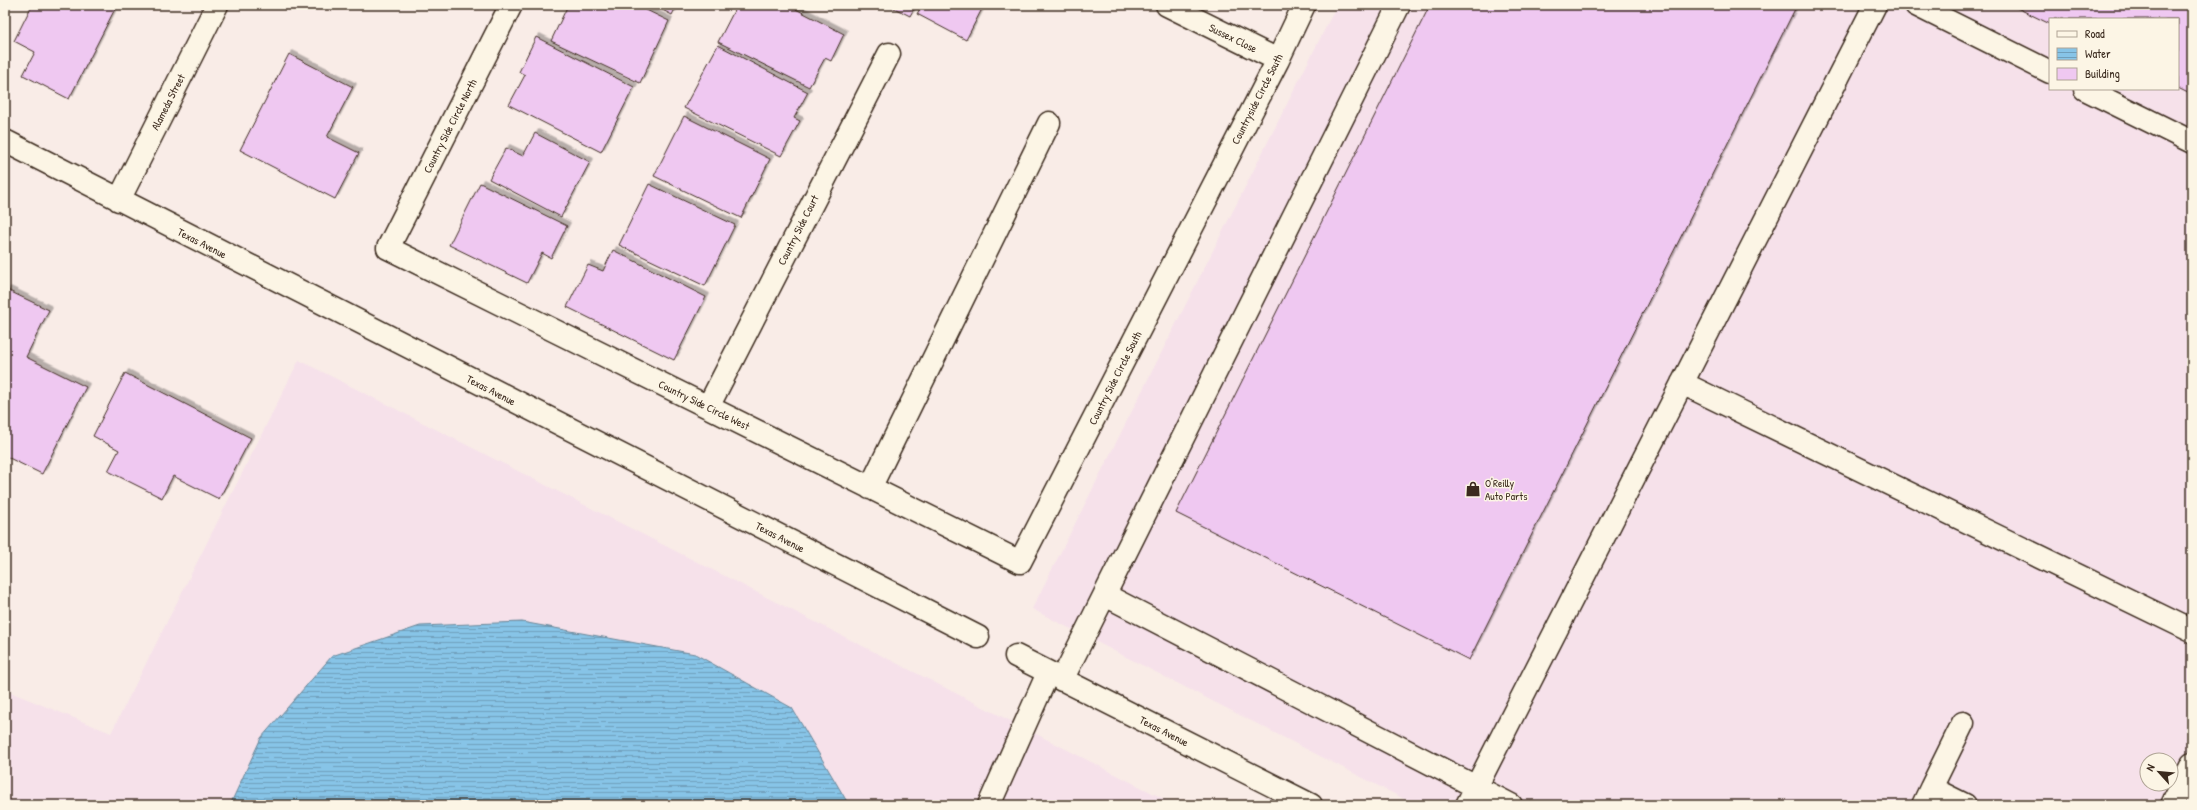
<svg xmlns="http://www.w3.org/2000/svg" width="2197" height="810" viewBox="0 0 2197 810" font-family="'Patrick Hand',sans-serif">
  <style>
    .built { fill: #f6e1ea; fill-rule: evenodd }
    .water { fill: url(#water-rules); stroke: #698697 }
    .building { fill: #efc8f1; stroke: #3b2a1e; filter: url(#shadow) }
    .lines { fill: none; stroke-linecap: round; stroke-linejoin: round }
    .minor-casing { stroke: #3b2a1e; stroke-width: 25 }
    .minor { stroke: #fcf5e5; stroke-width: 22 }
    .labels { text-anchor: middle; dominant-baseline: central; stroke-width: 3; stroke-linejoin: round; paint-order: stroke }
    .street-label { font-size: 11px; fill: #3b2a1e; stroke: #fcf5e5 }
    .poi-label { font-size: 11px; fill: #3b2a1e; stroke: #fcf5e5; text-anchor: start }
  </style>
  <defs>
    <pattern id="water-rules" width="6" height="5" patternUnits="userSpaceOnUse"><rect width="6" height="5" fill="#87c4e7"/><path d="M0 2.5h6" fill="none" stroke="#709fbb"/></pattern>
    <filter id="shadow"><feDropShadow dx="3.5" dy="-3.5" stdDeviation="0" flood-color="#0004"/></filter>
  </defs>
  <rect width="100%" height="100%" fill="#f9ece7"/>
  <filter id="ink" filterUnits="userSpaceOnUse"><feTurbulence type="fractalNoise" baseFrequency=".025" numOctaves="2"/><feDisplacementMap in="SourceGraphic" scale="8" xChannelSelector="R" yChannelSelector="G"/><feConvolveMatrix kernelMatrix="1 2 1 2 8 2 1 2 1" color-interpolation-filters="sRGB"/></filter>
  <g filter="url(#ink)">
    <path class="built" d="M 1337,5 L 2192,5 L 2192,805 L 1416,805 L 1032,609 ZM 2050,19 L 2178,19 L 2178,89 L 2050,89 ZM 2147,760 L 2171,760 L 2171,784 L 2147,784 Z
      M 299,360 L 1176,805 L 5,805 L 5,690 L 111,733 Z"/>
    <path class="water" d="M 522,622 L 695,654 L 792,708 L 849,805 L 230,805 L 261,738 L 332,656 L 420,626 Z"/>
    <path class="building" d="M 32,5 L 117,5 L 69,99 L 23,75 L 35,52 L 14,41 Z
      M 568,5 L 636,5 L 669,21 L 640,83 L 551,41 Z
      M 653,5 L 677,5 L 672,15 Z
      M 737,5 L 788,5 L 844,34 L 831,61 L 825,58 L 809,87 L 718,42 Z
      M 888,5 L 916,5 L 910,16 Z
      M 922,5 L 984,5 L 966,40 L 917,14 Z
      M 1430,5 L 1797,5 L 1469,660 L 1176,513 Z
      M 2011,5 L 2192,5 L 2192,95 L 2178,88 L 2178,19 L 2050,19 L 2050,24 Z
      M 536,37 L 634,87 L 601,152 L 509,105 L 525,75 L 519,72 Z
      M 718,45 L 808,92 L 794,118 L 800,121 L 781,156 L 684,108 Z
      M 289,54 L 353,87 L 327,137 L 359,153 L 335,199 L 240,150 Z
      M 684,116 L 770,159 L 741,218 L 654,176 Z
      M 535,133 L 590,162 L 561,217 L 489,179 L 506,148 L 523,156 Z
      M 480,183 L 567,226 L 551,258 L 542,253 L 527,283 L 449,245 Z
      M 649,184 L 735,225 L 705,286 L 619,245 Z
      M 613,250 L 706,297 L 674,360 L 567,307 L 588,265 L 603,271 Z
      M 7,290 L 49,310 L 26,357 L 86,387 L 42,474 L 5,456 L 5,294 Z
      M 125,373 L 251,438 L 219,499 L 173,476 L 162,498 L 108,471 L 119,450 L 93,436 Z"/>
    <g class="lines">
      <g class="minor-casing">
        <path id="minor" d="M 511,5 L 388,248 L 1020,562 L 1278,60 L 1304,5
          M 1167,5 L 1278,60
          M 1916,5 L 2050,72
          M 2085,89 L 2192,142
          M 5,141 L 978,637
          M 119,200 L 217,5
          M 1682,383 L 2192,631
          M 708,407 L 889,54
          M 870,488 L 1049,123
          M 1105,595 L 1511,805
          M 1016,656 L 1311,805
          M 1062,680 L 1399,5
          M 1931,788 L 1963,723
          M 989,805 L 1048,673
          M 1467,805 L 1875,5
          M 1923,805 L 1931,788 L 1965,805
          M 2172,805 L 2192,764"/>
      </g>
      <use href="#minor" class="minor"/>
    </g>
  </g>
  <defs>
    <g id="shop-bare" transform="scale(1.2)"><path d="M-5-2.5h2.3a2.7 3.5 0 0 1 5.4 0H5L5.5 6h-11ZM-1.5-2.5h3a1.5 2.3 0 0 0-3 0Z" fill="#3b2a1e" stroke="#fcf5e5" stroke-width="2.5" paint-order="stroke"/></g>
  </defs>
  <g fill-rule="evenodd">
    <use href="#shop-bare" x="1473" y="489"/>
  </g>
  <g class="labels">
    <g class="street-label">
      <text transform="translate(1233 38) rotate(26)">Sussex Close</text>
      <text transform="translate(1257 99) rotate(-63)">Countryside Circle South</text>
      <text transform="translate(168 102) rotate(-63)">Alameda Street</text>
      <text transform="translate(450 126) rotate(-63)">Country Side Circle North</text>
      <text transform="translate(798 230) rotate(-63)">Country Side Court</text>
      <text transform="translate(202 243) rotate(27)">Texas Avenue</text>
      <text transform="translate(1115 378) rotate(-63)">Country Side Circle South</text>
      <text transform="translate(491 390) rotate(27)">Texas Avenue</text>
      <text transform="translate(704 405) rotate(26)">Country Side Circle West</text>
      <text transform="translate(780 537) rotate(27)">Texas Avenue</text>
      <text transform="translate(1164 731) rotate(27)">Texas Avenue</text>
    </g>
    <g class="poi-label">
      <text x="1485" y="483">O'Reilly<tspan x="1485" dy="13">Auto Parts</tspan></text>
    </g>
  </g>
  <rect width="2197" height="810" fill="none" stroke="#fcf5e5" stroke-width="20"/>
  <rect x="10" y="10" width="2177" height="790" fill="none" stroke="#3b2a1e" stroke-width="1.5" filter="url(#ink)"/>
  <rect x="2049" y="18" width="130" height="72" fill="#fcf5e5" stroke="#afa495"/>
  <rect x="2057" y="31" width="20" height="6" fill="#fcf5e5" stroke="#afa495"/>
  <text x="2085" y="38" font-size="12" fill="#3b2a1e">Road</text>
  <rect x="2057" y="48" width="20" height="12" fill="url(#water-rules)" stroke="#afa495"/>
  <text x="2085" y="58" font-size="12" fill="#3b2a1e">Water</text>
  <rect x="2057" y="68" width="20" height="12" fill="#efc8f1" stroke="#afa495"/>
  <text x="2085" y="78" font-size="12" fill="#3b2a1e">Building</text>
  <g transform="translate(2159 772) rotate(297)"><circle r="19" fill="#fcf5e5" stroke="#afa495"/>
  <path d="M0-3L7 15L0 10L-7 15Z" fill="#3b2a1e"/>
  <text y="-6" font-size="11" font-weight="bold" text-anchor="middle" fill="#3b2a1e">N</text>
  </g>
</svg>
